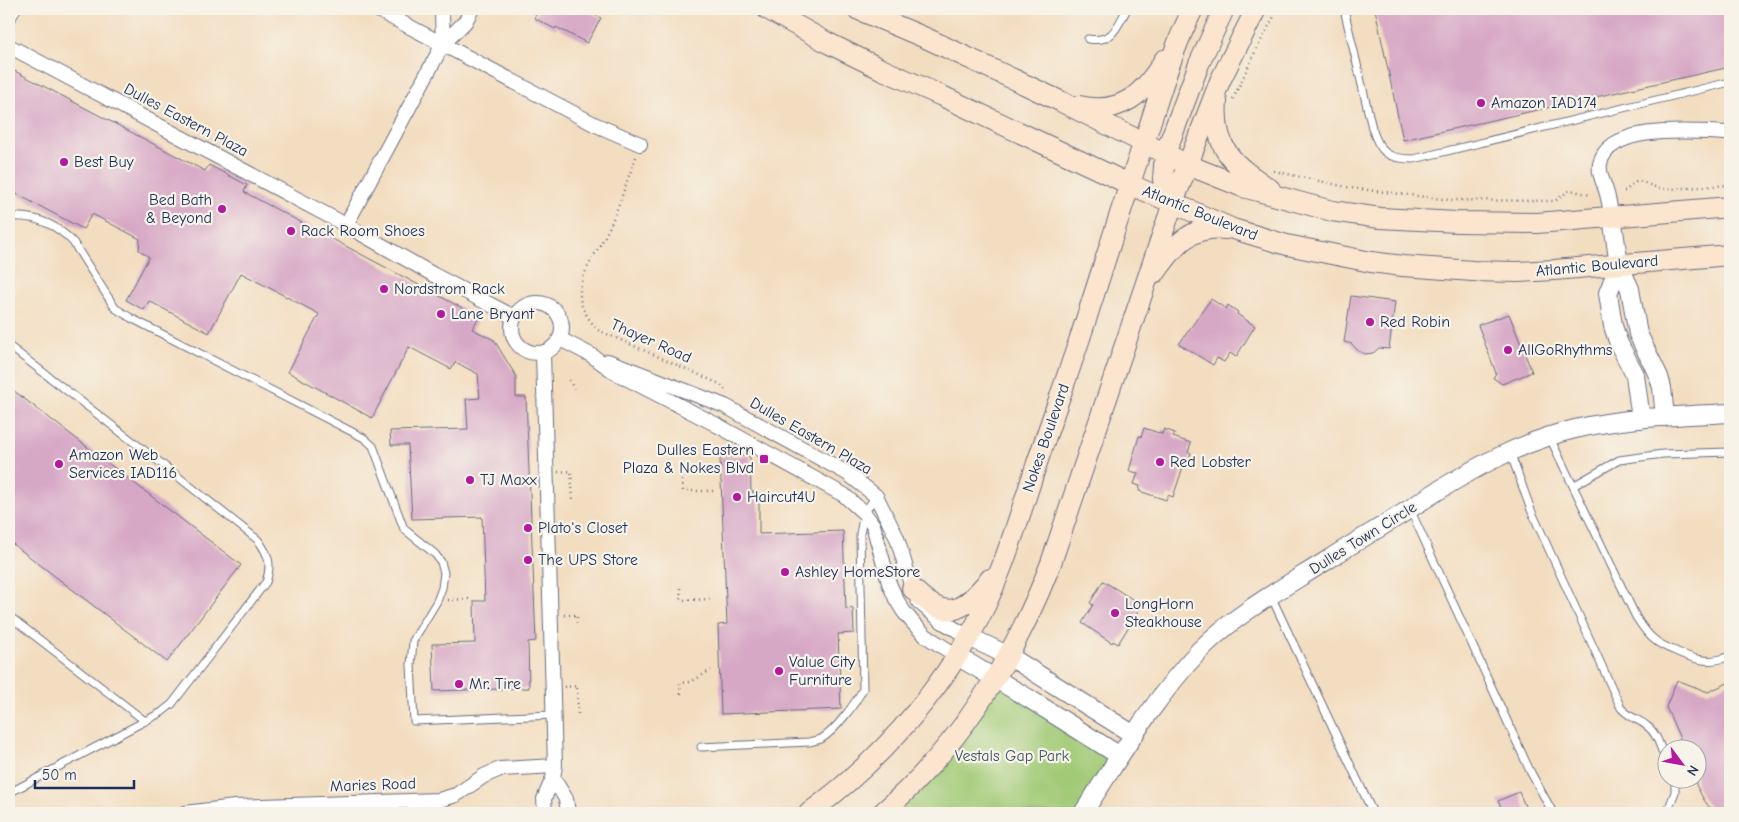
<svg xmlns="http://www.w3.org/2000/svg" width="1739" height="822" viewBox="0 0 1739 822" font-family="'Comic Neue',sans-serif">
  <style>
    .green { fill: #a1ca76; stroke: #5e7c6a }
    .building { fill: #d7a8c6 }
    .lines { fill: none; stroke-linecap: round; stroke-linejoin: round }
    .service-casing { stroke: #676c80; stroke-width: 9 }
    .minor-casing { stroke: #676c80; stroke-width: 16 }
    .tertiary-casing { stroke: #676c80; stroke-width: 20 }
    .secondary-casing { stroke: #676c80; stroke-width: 22 }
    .path { stroke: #676c80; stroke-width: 2.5; stroke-dasharray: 1 4; stroke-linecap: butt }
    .service { stroke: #fff; stroke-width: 7 }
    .minor { stroke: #fff; stroke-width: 14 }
    .tertiary { stroke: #fff; stroke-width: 18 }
    .secondary { stroke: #fce5cf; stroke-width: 20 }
    .poi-dot { fill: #b5179e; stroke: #f7f3e8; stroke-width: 2 }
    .labels { text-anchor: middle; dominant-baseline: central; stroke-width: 4.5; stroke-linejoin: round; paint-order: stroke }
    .poi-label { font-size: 16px; fill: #1b2f5e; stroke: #f7f3e8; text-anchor: start }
    .street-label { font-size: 16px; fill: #1b2f5e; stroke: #f7f3e8 }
    .park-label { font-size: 16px; fill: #3c5664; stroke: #f7f3e8 }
  </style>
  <rect width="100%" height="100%" fill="#f7f3e8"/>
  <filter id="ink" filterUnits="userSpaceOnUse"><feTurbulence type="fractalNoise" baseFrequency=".02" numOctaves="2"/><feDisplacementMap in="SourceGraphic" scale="10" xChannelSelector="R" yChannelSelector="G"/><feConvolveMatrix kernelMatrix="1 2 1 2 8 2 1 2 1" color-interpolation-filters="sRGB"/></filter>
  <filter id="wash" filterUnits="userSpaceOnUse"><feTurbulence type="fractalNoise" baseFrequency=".0096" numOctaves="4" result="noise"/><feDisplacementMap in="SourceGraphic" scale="20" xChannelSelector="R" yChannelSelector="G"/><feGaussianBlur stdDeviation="1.12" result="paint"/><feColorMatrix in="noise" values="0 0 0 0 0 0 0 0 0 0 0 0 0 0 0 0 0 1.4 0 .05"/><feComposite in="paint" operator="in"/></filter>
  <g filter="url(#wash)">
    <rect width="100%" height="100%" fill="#f3ddc0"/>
    <path class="green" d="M 996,679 L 1120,756 L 1083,813 L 895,813 Z"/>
    <g id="blocks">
      <path class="building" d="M 539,9 L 584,9 L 601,18 L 587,43 L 556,27 L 555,29 L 534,18 Z
        M 1375,9 L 1730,9 L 1730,67 L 1403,140 Z
        M 9,68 L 205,171 L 209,165 L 247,185 L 244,192 L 479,317 L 472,329 L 494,340 L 516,376 L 516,397 L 526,397 L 536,641 L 528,642 L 529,688 L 434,691 L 432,644 L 475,643 L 474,601 L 485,601 L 482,517 L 412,519 L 408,445 L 391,445 L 390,431 L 468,429 L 466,399 L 480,398 L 478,374 L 455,362 L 451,369 L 409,347 L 372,418 L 288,372 L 319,314 L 241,273 L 209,333 L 149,301 L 144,310 L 126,300 L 149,257 L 139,250 L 140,239 L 92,214 L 83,229 L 9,190 Z
        M 1351,296 L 1395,302 L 1389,349 L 1379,348 L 1373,353 L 1365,354 L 1358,351 L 1352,344 L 1344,342 Z
        M 1211,299 L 1226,309 L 1228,305 L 1238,312 L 1237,314 L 1255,326 L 1236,357 L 1230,353 L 1224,362 L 1217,358 L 1213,365 L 1179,344 Z
        M 1509,314 L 1532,372 L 1502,384 L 1493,378 L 1496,373 L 1478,325 Z
        M 9,387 L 241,565 L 167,662 L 9,541 Z
        M 1144,428 L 1162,434 L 1164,429 L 1175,433 L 1173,437 L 1191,443 L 1188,452 L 1191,453 L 1186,468 L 1183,467 L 1173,497 L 1168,495 L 1166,500 L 1139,491 L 1140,486 L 1134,484 L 1138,473 L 1129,471 L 1139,436 L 1141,437 Z
        M 750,456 L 751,492 L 759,492 L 759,534 L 843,531 L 846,609 L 853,608 L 854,633 L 838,634 L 841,709 L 721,714 L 718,625 L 727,624 L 720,457 Z
        M 1103,581 L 1142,605 L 1118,644 L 1113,641 L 1112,643 L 1082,623 L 1093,605 L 1090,603 Z
        M 1677,680 L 1708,692 L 1730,682 L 1730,813 L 1714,813 L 1711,807 L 1710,808 L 1704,800 L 1696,785 L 1696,750 L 1685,750 L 1666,707 Z
        M 1519,792 L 1528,813 L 1504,813 L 1498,801 Z"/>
    </g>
  </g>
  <g filter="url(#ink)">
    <use href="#blocks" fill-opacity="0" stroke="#676c80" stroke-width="1"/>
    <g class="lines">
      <g class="service-casing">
        <path id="service" d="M 1344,9 L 1372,128 C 1380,153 1387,159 1414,159 L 1730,82
          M 1088,39 C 1113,43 1117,27 1127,9
          M 9,217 C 34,215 55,223 73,242 L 115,308 L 131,318 L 364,438 L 373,446 L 404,529 L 435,554 L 441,562 L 444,573 L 442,588 L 437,601 L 413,641 L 411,665 L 414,721 L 553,715
          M 9,346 L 162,464 L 258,540 C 269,555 272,564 266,582 L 172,704 L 162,712 L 9,793
          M 1550,438 L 1636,617 C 1642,626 1647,635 1656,641 C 1661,645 1668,648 1673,650 C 1692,659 1710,665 1730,656
          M 1510,452 L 1531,510 L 1621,708 C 1631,719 1637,718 1647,726 C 1658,734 1661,750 1666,761
          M 1573,486 L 1619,460 L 1663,454 L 1730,452
          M 1410,509 L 1530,771 L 1553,813
          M 1271,596 L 1373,813
          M 9,616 L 145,721
          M 701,747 L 809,742 C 813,741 818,740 821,739 C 835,731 855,704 863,689 L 860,534 L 864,513 L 876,496
          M 1667,813 L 1675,792 L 1675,780"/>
      </g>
      <g class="minor-casing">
        <path id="minor" d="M 376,9 L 594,124 L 640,144
          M 472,9 L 465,22 L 443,44 L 346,225 L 434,275 L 514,317
          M 9,17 L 13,9
          M 443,44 L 442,13 L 444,9
          M 9,46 L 346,225
          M 1612,217 C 1610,209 1609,201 1607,194 C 1605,185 1598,174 1600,164 C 1608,122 1699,132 1730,133
          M512 328a25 25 0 1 1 50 0a25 25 0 1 1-50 0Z
          M 560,339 L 591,355 L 616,373 L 715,424 L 844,495 L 864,513 L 873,525 L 889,583 L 896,599 L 904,612 L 915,625 L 926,636 L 957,656
          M 543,353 L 555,766 L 553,778 L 544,799 L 545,813
          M 608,361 L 725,406 L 847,473 L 876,496 L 897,538 L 912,588 L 919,602 L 943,622 L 969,637
          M 553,778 L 566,799 L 568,813
          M 185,813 L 235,807 L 439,800 L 456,795 L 484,776 L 500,769 L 555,766"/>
      </g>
      <g class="tertiary-casing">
        <path id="tertiary" d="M 1612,217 L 1619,265 L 1630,289 L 1638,334 L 1659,377 L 1662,388 L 1665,417
          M 1619,265 L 1608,293 L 1613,326 L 1619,344 L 1635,375 L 1641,419
          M 969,637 L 1009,656 L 1134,735
          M 957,656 L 1028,698 L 1120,756
          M 1083,813 C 1119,758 1153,700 1199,651 C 1236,613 1285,587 1329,559 C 1356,541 1384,526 1411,508 C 1463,474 1513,444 1575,429 C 1626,417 1679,416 1730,413"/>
      </g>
      <g class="secondary-casing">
        <path id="secondary" d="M 767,9 L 828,43 L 881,69 L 942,96 L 1129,184 L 1233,229 L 1287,245 L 1371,262 L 1403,266 L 1473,271 L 1517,272 L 1554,270 L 1730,255
          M 857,9 L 928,39 L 1060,101 L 1188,165 L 1243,187 L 1332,211 L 1380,218 L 1457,222 L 1537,223 L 1730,207
          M 1217,101 C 1213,150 1233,164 1270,189
          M 1079,106 C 1121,116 1145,93 1164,60
          M 1173,203 L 1167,195 L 1163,179 L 1165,154 L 1199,64 L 1224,9
          M 1156,272 C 1175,245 1190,225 1226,229
          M 912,588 C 947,623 961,613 990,579
          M 809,813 C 874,765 928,706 970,635 C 1000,583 1017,523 1036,466 C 1050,424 1065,383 1079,341 C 1102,271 1123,202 1147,133 C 1161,91 1173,48 1193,9
          M 882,813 C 960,746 1014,659 1051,563 L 1173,203 L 1220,81 L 1256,9"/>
      </g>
      <path class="path" d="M 1233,99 L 1256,50 L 1278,9
        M 636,157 C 627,180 620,204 610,226 C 602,245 581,271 580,292 C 579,307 589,320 598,330 L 720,384 L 727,392
        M 1274,171 L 1351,188 L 1450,200 L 1555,201 L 1570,190 L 1591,195
        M 1624,191 L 1626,191 L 1633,183 L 1639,181 L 1658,188 L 1669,189 L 1730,185
        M 569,380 L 574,389
        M 558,472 L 571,471 L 573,501
        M 682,480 L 683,491 L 713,491
        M 680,588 L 681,600 L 713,599
        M 448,600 L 470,599
        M 564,615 L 577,615 L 577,626
        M 564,687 L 577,686 L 578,714
        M 681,694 L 680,683 L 691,682 L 711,670"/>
      <use href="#service" class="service"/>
      <use href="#minor" class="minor"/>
      <use href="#tertiary" class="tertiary"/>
      <use href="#secondary" class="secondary"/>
    </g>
  </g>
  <g class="poi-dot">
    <circle cx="1481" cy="103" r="5"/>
    <circle cx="64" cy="162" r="5"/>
    <circle cx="222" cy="209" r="5"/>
    <circle cx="291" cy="231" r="5"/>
    <circle cx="384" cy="289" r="5"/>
    <circle cx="441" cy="314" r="5"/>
    <circle cx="1370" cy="322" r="5"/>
    <circle cx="1508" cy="350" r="5"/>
    <rect x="759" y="454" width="10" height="10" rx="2.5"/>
    <circle cx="1160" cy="462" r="5"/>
    <circle cx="59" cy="464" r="5"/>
    <circle cx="470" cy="480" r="5"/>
    <circle cx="737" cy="497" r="5"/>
    <circle cx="528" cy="528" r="5"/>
    <circle cx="528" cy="560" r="5"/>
    <circle cx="785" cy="572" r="5"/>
    <circle cx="1115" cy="613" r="5"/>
    <circle cx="779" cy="671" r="5"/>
    <circle cx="459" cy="684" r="5"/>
  </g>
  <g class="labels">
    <g class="poi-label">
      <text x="1491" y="103">Amazon IAD174</text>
      <text x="74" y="162">Best Buy</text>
      <text x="212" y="200" text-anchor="end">Bed Bath<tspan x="212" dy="18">&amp; Beyond</tspan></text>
      <text x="301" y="231">Rack Room Shoes</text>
      <text x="394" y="289">Nordstrom Rack</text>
      <text x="451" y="314">Lane Bryant</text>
      <text x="1380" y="322">Red Robin</text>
      <text x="1518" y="350">AllGoRhythms</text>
      <text x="754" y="450" text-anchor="end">Dulles Eastern<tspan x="754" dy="18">Plaza &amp; Nokes Blvd</tspan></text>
      <text x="69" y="455">Amazon Web<tspan x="69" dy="18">Services IAD116</tspan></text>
      <text x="1170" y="462">Red Lobster</text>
      <text x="480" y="480">TJ Maxx</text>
      <text x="747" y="497">Haircut4U</text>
      <text x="538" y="528">Plato's Closet</text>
      <text x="538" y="560">The UPS Store</text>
      <text x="795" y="572">Ashley HomeStore</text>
      <text x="1125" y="604">LongHorn<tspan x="1125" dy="18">Steakhouse</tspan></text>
      <text x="789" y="662">Value City<tspan x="789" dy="18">Furniture</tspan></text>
      <text x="469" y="684">Mr. Tire</text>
    </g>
    <g class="street-label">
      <text transform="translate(186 120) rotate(28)">Dulles Eastern Plaza</text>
      <text transform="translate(1200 213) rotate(22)">Atlantic Boulevard</text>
      <text transform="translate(1597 266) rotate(-5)">Atlantic Boulevard</text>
      <text transform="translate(651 341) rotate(24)">Thayer Road</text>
      <text transform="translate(811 436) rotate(30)">Dulles Eastern Plaza</text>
      <text transform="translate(1046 438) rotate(-71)">Nokes Boulevard</text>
      <text transform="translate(1363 538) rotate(-32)">Dulles Town Circle</text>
      <text transform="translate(373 785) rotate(-2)">Maries Road</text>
    </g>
    <g class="park-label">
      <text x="1012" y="756">Vestals Gap Park</text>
    </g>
  </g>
  <rect width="1739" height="822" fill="none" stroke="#f7f3e8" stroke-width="30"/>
  <g transform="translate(1682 764) rotate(122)"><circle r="24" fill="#f7f3e8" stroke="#9fa5b1"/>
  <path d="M0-4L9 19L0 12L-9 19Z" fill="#b5179e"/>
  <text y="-8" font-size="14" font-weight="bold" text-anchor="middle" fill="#1b2f5e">N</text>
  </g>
  <path d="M35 780v8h99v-8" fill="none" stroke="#1b2f5e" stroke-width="2.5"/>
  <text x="42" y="780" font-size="15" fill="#1b2f5e" stroke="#f7f3e8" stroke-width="4" paint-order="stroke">50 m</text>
</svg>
